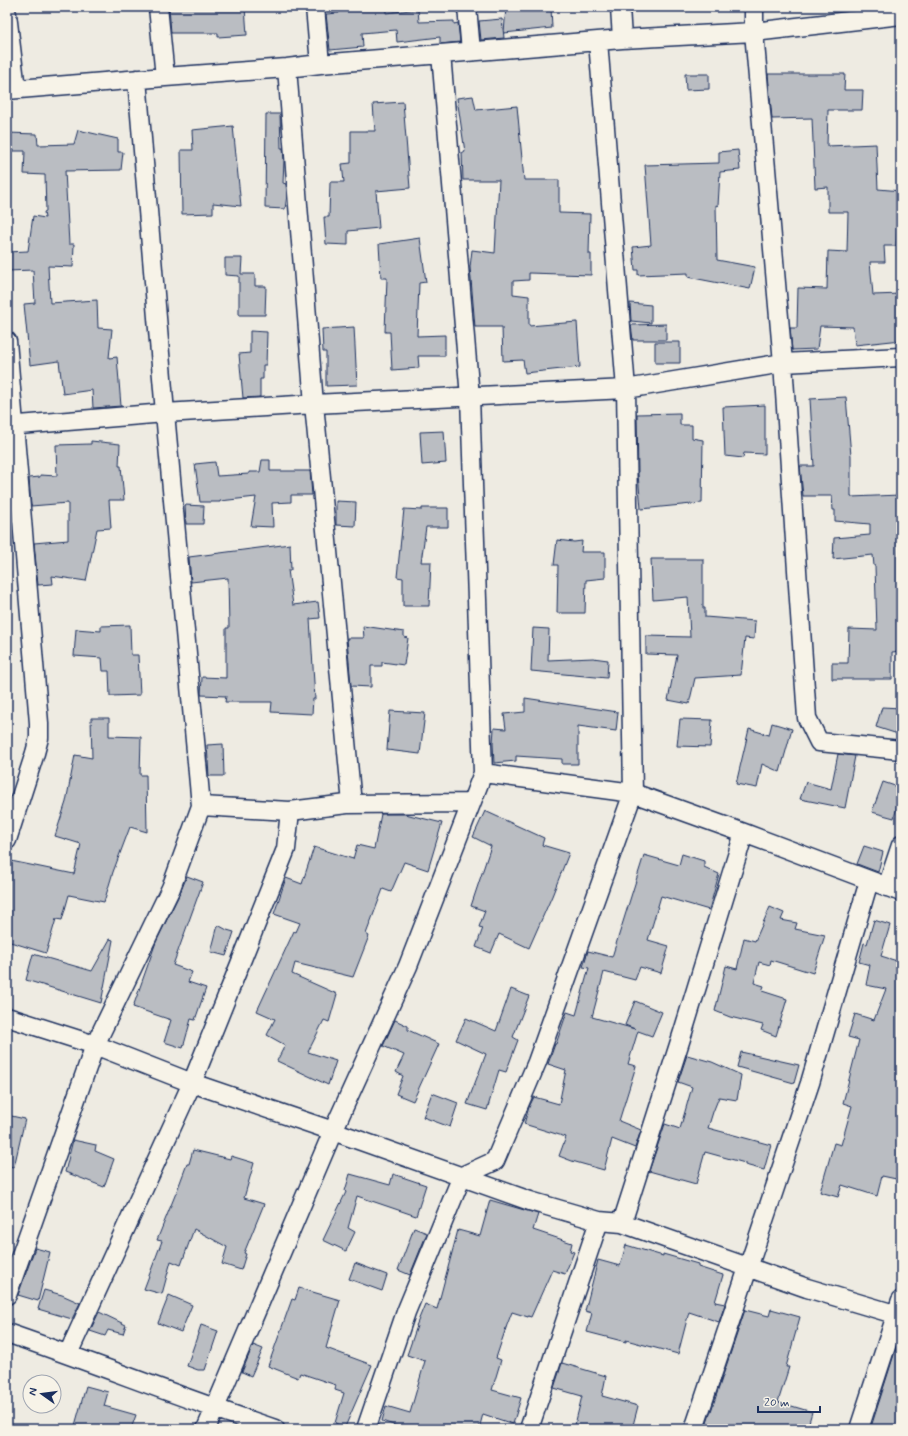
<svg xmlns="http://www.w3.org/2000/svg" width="908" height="1436" viewBox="0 0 908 1436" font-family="Mynerve,sans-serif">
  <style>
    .building { fill: #babdc2; stroke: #1b2f5e }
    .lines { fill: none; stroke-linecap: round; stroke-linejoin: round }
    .street-casing { stroke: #1b2f5e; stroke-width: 21 }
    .street { stroke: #f7f3e8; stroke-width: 18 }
  </style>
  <rect width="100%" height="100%" fill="#eeebe2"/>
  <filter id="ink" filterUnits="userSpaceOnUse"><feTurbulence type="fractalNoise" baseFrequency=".025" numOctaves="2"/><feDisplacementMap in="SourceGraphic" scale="8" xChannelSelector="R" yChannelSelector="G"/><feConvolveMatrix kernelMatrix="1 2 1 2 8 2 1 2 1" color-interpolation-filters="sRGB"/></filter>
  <g filter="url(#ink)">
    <path class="building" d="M 169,7 L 245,7 L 247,35 L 218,37 L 218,33 L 171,33 Z
      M 338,7 L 386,7 L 386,13 L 418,9 L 419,22 L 454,21 L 454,24 L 458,23 L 460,42 L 440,44 L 440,37 L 397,42 L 396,30 L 362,33 L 363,47 L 330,50 L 326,14 L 339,13 Z
      M 506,7 L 551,7 L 552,28 L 504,33 Z
      M 502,19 L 504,38 L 481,40 L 479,21 Z
      M 685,74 L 709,74 L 709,89 L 686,90 Z
      M 768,74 L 845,74 L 844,90 L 863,90 L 862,110 L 828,110 L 827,146 L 876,144 L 878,189 L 901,191 L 896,246 L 884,246 L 885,262 L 870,262 L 873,295 L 901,294 L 901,340 L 855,345 L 853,327 L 820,326 L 817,349 L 792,350 L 790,328 L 797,328 L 798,288 L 827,289 L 828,251 L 847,252 L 848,212 L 828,212 L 828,187 L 815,188 L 812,118 L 772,119 Z
      M 473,96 L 476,110 L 517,106 L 524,180 L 559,180 L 559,213 L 590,214 L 589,254 L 591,254 L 591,275 L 529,273 L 529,280 L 513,281 L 513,294 L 529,296 L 529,326 L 577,322 L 580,367 L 525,373 L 523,360 L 503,361 L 502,327 L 475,327 L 470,267 L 472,250 L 495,253 L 499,180 L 463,180 L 462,152 L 465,152 L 457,98 Z
      M 403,102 L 410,188 L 376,191 L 379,228 L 348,231 L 348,245 L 326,244 L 324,217 L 329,217 L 330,182 L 344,182 L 342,164 L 351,163 L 351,131 L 375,131 L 373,104 Z
      M 266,114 L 280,114 L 281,148 L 283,148 L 284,160 L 283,183 L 286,184 L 287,195 L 285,209 L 265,208 Z
      M 233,126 L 241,206 L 213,203 L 213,213 L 182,214 L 181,150 L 193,150 L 192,130 Z
      M 78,130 L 118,139 L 118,152 L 123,152 L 121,170 L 65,171 L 69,244 L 74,244 L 73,267 L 48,266 L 50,303 L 97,300 L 98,328 L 112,329 L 109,358 L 117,357 L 121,406 L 93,408 L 92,390 L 63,394 L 59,361 L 30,365 L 24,304 L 35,303 L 33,270 L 8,271 L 7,252 L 28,251 L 33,216 L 45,218 L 44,212 L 46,211 L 45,175 L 24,174 L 25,151 L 7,151 L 7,133 L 37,134 L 38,145 L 74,144 Z
      M 738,150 L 740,170 L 720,172 L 718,206 L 716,205 L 717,260 L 755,267 L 750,289 L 688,277 L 688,273 L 638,275 L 638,270 L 635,270 L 633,247 L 651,245 L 645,165 L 719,163 L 719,152 Z
      M 420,238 L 426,282 L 419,283 L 417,336 L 445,335 L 445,356 L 418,356 L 419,368 L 392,370 L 390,332 L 385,332 L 387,278 L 381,278 L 379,244 Z
      M 225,258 L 242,258 L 241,274 L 255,274 L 255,286 L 266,286 L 265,315 L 239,315 L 239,276 L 225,275 Z
      M 630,303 L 651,305 L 651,323 L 631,321 Z
      M 666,324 L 666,340 L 633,340 L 631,325 Z
      M 354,327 L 357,385 L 326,386 L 326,352 L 323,352 L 322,329 Z
      M 250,331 L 267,332 L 266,365 L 263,365 L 263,379 L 260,379 L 260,397 L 243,398 L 239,354 L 250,353 Z
      M 655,342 L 680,342 L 680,363 L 655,363 Z
      M 846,397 L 851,456 L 851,497 L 900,495 L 901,525 L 899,557 L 901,557 L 901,651 L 892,652 L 892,679 L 832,679 L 832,663 L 848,663 L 849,629 L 877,630 L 875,566 L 874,566 L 873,555 L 833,559 L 834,538 L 870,535 L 870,524 L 835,521 L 835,510 L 833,510 L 832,496 L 803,496 L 800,466 L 814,466 L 810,399 Z
      M 765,405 L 765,454 L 744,453 L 743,458 L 725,456 L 723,407 Z
      M 680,413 L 680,425 L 692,425 L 692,438 L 703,440 L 702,503 L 641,509 L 638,474 L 637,414 Z
      M 444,431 L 446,463 L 422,465 L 420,432 Z
      M 91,441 L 120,444 L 119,466 L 121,466 L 124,500 L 109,500 L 111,528 L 97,529 L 86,581 L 52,576 L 53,584 L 38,585 L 34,543 L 68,540 L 68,503 L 31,506 L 29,478 L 40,477 L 40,475 L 57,476 L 56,445 L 91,444 Z
      M 262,460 L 270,460 L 270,471 L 310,471 L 312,495 L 291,495 L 291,502 L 272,503 L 273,527 L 251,526 L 256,497 L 220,501 L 220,502 L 200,502 L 195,464 L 215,462 L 217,476 L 249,474 L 249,472 L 260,472 Z
      M 336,501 L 356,502 L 355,526 L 336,525 Z
      M 185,505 L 204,506 L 203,524 L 186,524 Z
      M 422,508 L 448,508 L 448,527 L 426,527 L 421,562 L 431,562 L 429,606 L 403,606 L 403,578 L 397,577 L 404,509 L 422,510 Z
      M 557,540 L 574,542 L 582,541 L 581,552 L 605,552 L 605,578 L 586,580 L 585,613 L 557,613 L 558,565 L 554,565 Z
      M 290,544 L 291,570 L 288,570 L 293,605 L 318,602 L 320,618 L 310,619 L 315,699 L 313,699 L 312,714 L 271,712 L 272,702 L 225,702 L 226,696 L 201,695 L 202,677 L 226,678 L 226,628 L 229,628 L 228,578 L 191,582 L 189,557 Z
      M 651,559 L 703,559 L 703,608 L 705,608 L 705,617 L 755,621 L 754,639 L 745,638 L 741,675 L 695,678 L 689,704 L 668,700 L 677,655 L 646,654 L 646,636 L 690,637 L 688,597 L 653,600 Z
      M 130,625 L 131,655 L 138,655 L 140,695 L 110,696 L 109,671 L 103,671 L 102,658 L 74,656 L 76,629 L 101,631 L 101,626 Z
      M 363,626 L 404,632 L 404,637 L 408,638 L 404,665 L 382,662 L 382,666 L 371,666 L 371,687 L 351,686 L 347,638 L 364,638 Z
      M 533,628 L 549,629 L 548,660 L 593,658 L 608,660 L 607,678 L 531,671 Z
      M 525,698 L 618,712 L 616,731 L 578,726 L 578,764 L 562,764 L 562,759 L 516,756 L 516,761 L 494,763 L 493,743 L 494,728 L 506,729 L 504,714 L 525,712 Z
      M 882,707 L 901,708 L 901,735 L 876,727 Z
      M 390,711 L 425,713 L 420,754 L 387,750 Z
      M 91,718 L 109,718 L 109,736 L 141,737 L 140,775 L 146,775 L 147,832 L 130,827 L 113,872 L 104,902 L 69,895 L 62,920 L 56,919 L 46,953 L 7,941 L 7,874 L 11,861 L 74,874 L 81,844 L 55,836 L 66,802 L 75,755 L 92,758 Z
      M 680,719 L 712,720 L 710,747 L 677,746 Z
      M 772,723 L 792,729 L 780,772 L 762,764 L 757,788 L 736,784 L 749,729 L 769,735 Z
      M 223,744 L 224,776 L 209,776 L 207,745 Z
      M 838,754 L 855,756 L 845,808 L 800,799 L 806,782 L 831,789 Z
      M 883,782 L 901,788 L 901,793 L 894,818 L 872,812 Z
      M 485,811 L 544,838 L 542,845 L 569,853 L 552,896 L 529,948 L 499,934 L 491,953 L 476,947 L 483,928 L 479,927 L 485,911 L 471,906 L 491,846 L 473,837 Z
      M 381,814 L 405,814 L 442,823 L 428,870 L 404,862 L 391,892 L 383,889 L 366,934 L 369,936 L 353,977 L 295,963 L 292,974 L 337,994 L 329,1022 L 324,1020 L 308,1052 L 336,1061 L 328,1085 L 277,1061 L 285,1045 L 267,1035 L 275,1019 L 257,1011 L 294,931 L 296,932 L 300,923 L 274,914 L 286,878 L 302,884 L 314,847 L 353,859 L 357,845 L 374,849 Z
      M 864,846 L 883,852 L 878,872 L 857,864 Z
      M 682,854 L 704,861 L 704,867 L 719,874 L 709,910 L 661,896 L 648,940 L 669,946 L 661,973 L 640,967 L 635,980 L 604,972 L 592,1017 L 635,1029 L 625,1025 L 635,1001 L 662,1012 L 652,1036 L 638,1031 L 628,1064 L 636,1066 L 619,1121 L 641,1130 L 635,1148 L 612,1139 L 604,1170 L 572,1161 L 559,1156 L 566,1137 L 524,1124 L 529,1107 L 534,1097 L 559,1104 L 566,1070 L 548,1064 L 555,1044 L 556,1044 L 567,1012 L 576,1015 L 589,968 L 583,967 L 588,951 L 612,957 L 644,855 L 679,865 Z
      M 187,876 L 203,882 L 173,965 L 192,972 L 188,982 L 206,988 L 195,1020 L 191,1019 L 183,1048 L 164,1042 L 171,1020 L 133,1007 L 156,942 L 180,893 Z
      M 770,907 L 784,913 L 781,920 L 797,923 L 795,929 L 825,935 L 813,973 L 771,960 L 770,965 L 759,962 L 754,983 L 764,986 L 762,991 L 787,999 L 776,1036 L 761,1030 L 763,1025 L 730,1017 L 715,1011 L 726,966 L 737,969 L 744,938 L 755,941 Z
      M 874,920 L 890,925 L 881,956 L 897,961 L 900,954 L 901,954 L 901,1180 L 882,1176 L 877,1196 L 842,1185 L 838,1197 L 820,1192 L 834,1143 L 841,1145 L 852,1106 L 843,1103 L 859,1040 L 848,1037 L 855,1014 L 874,1020 L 886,989 L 866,985 L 870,965 L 859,962 L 864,943 L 867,944 Z
      M 218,925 L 227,930 L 234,932 L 226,956 L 211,952 Z
      M 110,939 L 113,940 L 101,1003 L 26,980 L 33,954 L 92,971 Z
      M 511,989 L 529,996 L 513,1037 L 518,1040 L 506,1072 L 499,1070 L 487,1110 L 467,1104 L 486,1054 L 456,1040 L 466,1018 L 496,1031 Z
      M 395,1020 L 408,1026 L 408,1030 L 439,1044 L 413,1101 L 396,1094 L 403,1076 L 396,1072 L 404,1055 L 383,1046 Z
      M 741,1052 L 799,1065 L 794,1083 L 737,1067 Z
      M 687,1055 L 712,1062 L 741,1075 L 737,1100 L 719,1097 L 713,1112 L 708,1128 L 771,1145 L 764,1170 L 745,1165 L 745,1163 L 705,1152 L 696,1184 L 649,1171 L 665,1124 L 680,1129 L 692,1087 L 678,1082 Z
      M 432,1093 L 458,1103 L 450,1127 L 423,1117 Z
      M 7,1115 L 25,1119 L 14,1167 L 7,1166 Z
      M 73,1140 L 96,1145 L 95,1151 L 114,1159 L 104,1187 L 65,1172 Z
      M 193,1150 L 230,1159 L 231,1156 L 254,1163 L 244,1198 L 264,1204 L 244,1253 L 246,1254 L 241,1270 L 222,1264 L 227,1247 L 194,1229 L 181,1265 L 171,1261 L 162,1294 L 144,1289 L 162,1241 L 157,1240 L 178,1188 L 187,1164 L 189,1164 Z
      M 350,1174 L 390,1185 L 393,1174 L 426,1185 L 416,1216 L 357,1196 L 348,1228 L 355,1232 L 346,1251 L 323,1240 L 346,1192 L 345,1191 Z
      M 490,1200 L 538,1214 L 533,1230 L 572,1243 L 570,1251 L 574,1252 L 565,1274 L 552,1270 L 531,1317 L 528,1316 L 528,1317 L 512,1312 L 507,1325 L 496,1358 L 501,1360 L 492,1390 L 521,1398 L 513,1424 L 483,1414 L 479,1429 L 405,1429 L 382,1421 L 386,1406 L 410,1413 L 425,1361 L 407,1355 L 417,1326 L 416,1326 L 425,1304 L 437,1309 L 458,1230 L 480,1236 Z
      M 414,1228 L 427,1233 L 410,1275 L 398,1270 Z
      M 626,1245 L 663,1256 L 663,1254 L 698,1264 L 698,1267 L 723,1275 L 715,1302 L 725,1304 L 719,1322 L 689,1312 L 678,1354 L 626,1340 L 626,1342 L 587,1332 L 592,1313 L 585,1311 L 598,1260 L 620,1266 Z
      M 35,1248 L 50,1252 L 38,1301 L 18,1295 Z
      M 355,1263 L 387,1275 L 382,1291 L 349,1279 Z
      M 299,1288 L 340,1300 L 326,1348 L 372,1365 L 345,1427 L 335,1423 L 344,1393 L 335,1390 L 336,1385 L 300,1373 L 298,1378 L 268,1366 L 292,1299 L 295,1300 Z
      M 44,1290 L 62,1295 L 80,1303 L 72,1319 L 38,1309 Z
      M 169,1295 L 192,1305 L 181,1332 L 158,1323 Z
      M 771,1309 L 800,1317 L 786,1367 L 789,1367 L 778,1402 L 812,1412 L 807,1429 L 718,1429 L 706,1426 L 745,1310 L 769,1316 Z
      M 99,1312 L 126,1325 L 123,1334 L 108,1330 L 105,1336 L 90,1331 Z
      M 201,1325 L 218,1331 L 205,1370 L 198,1370 L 187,1366 Z
      M 899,1339 L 901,1339 L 901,1429 L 879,1429 L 871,1427 Z
      M 253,1345 L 263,1349 L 251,1376 L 242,1372 Z
      M 562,1363 L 606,1376 L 602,1396 L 638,1406 L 632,1429 L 574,1429 L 582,1396 L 554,1388 Z
      M 86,1386 L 108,1392 L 104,1406 L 136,1415 L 131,1429 L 74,1429 Z"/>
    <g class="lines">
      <g class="street-casing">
        <path id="street" d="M 158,7 L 165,77
          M 315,7 L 320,64
          M 467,7 L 471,51
          M 620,7 L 622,39
          M 754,7 L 754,32 L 783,363 L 807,718 L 819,742 L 901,750
          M 7,14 L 16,89
          M 287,68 L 314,404 L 352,804
          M 7,90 L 165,77 L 287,68 L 320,64 L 622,39 L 754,32 L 901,15
          M 7,341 L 39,723 L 39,738 L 35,753 L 7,840
          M 7,426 L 165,413 L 314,404 L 626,389 L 783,363 L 901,357
          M 483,773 L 633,793 L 744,833 L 901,892
          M 201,806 L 290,811 L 347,804 L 471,803
          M 887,887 L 901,845
          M 7,1017 L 95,1045 L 192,1083 L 333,1131 L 530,1201 L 599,1221 L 622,1223 L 807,1288 L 901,1316
          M 622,1223 L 683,1032 L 744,833
          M 7,1295 L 95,1045 L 171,888 L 201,806 L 165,413 L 137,79
          M 7,1333 C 97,1364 185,1399 275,1429
          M 68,1354 L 192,1083 L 240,964 L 286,849 L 290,811
          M 206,1429 L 333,1131 L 408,966 L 483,773 L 470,397 L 441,54
          M 366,1429 L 406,1312 L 462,1176 L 495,1161 L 537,1062 L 633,793 L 626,389 L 598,41
          M 529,1429 L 599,1221
          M 694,1429 L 810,1083 L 869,881
          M 859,1429 L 901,1300"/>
      </g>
      <use href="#street" class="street"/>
    </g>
  </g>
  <rect width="908" height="1436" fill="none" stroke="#f7f3e8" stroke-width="24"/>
  <rect x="12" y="12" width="884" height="1412" fill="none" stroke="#1b2f5e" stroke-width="1.5" filter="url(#ink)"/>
  <g transform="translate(42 1394) rotate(284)"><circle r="19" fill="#f7f3e8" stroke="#9fa5b1"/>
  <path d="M0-3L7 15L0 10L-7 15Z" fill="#1b2f5e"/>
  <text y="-6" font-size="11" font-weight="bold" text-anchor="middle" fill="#1b2f5e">N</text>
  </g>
  <path d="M758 1406v6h62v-6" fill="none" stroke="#1b2f5e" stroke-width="2"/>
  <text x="764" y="1406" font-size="12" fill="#1b2f5e" stroke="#f7f3e8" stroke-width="3" paint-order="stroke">20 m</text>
</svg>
